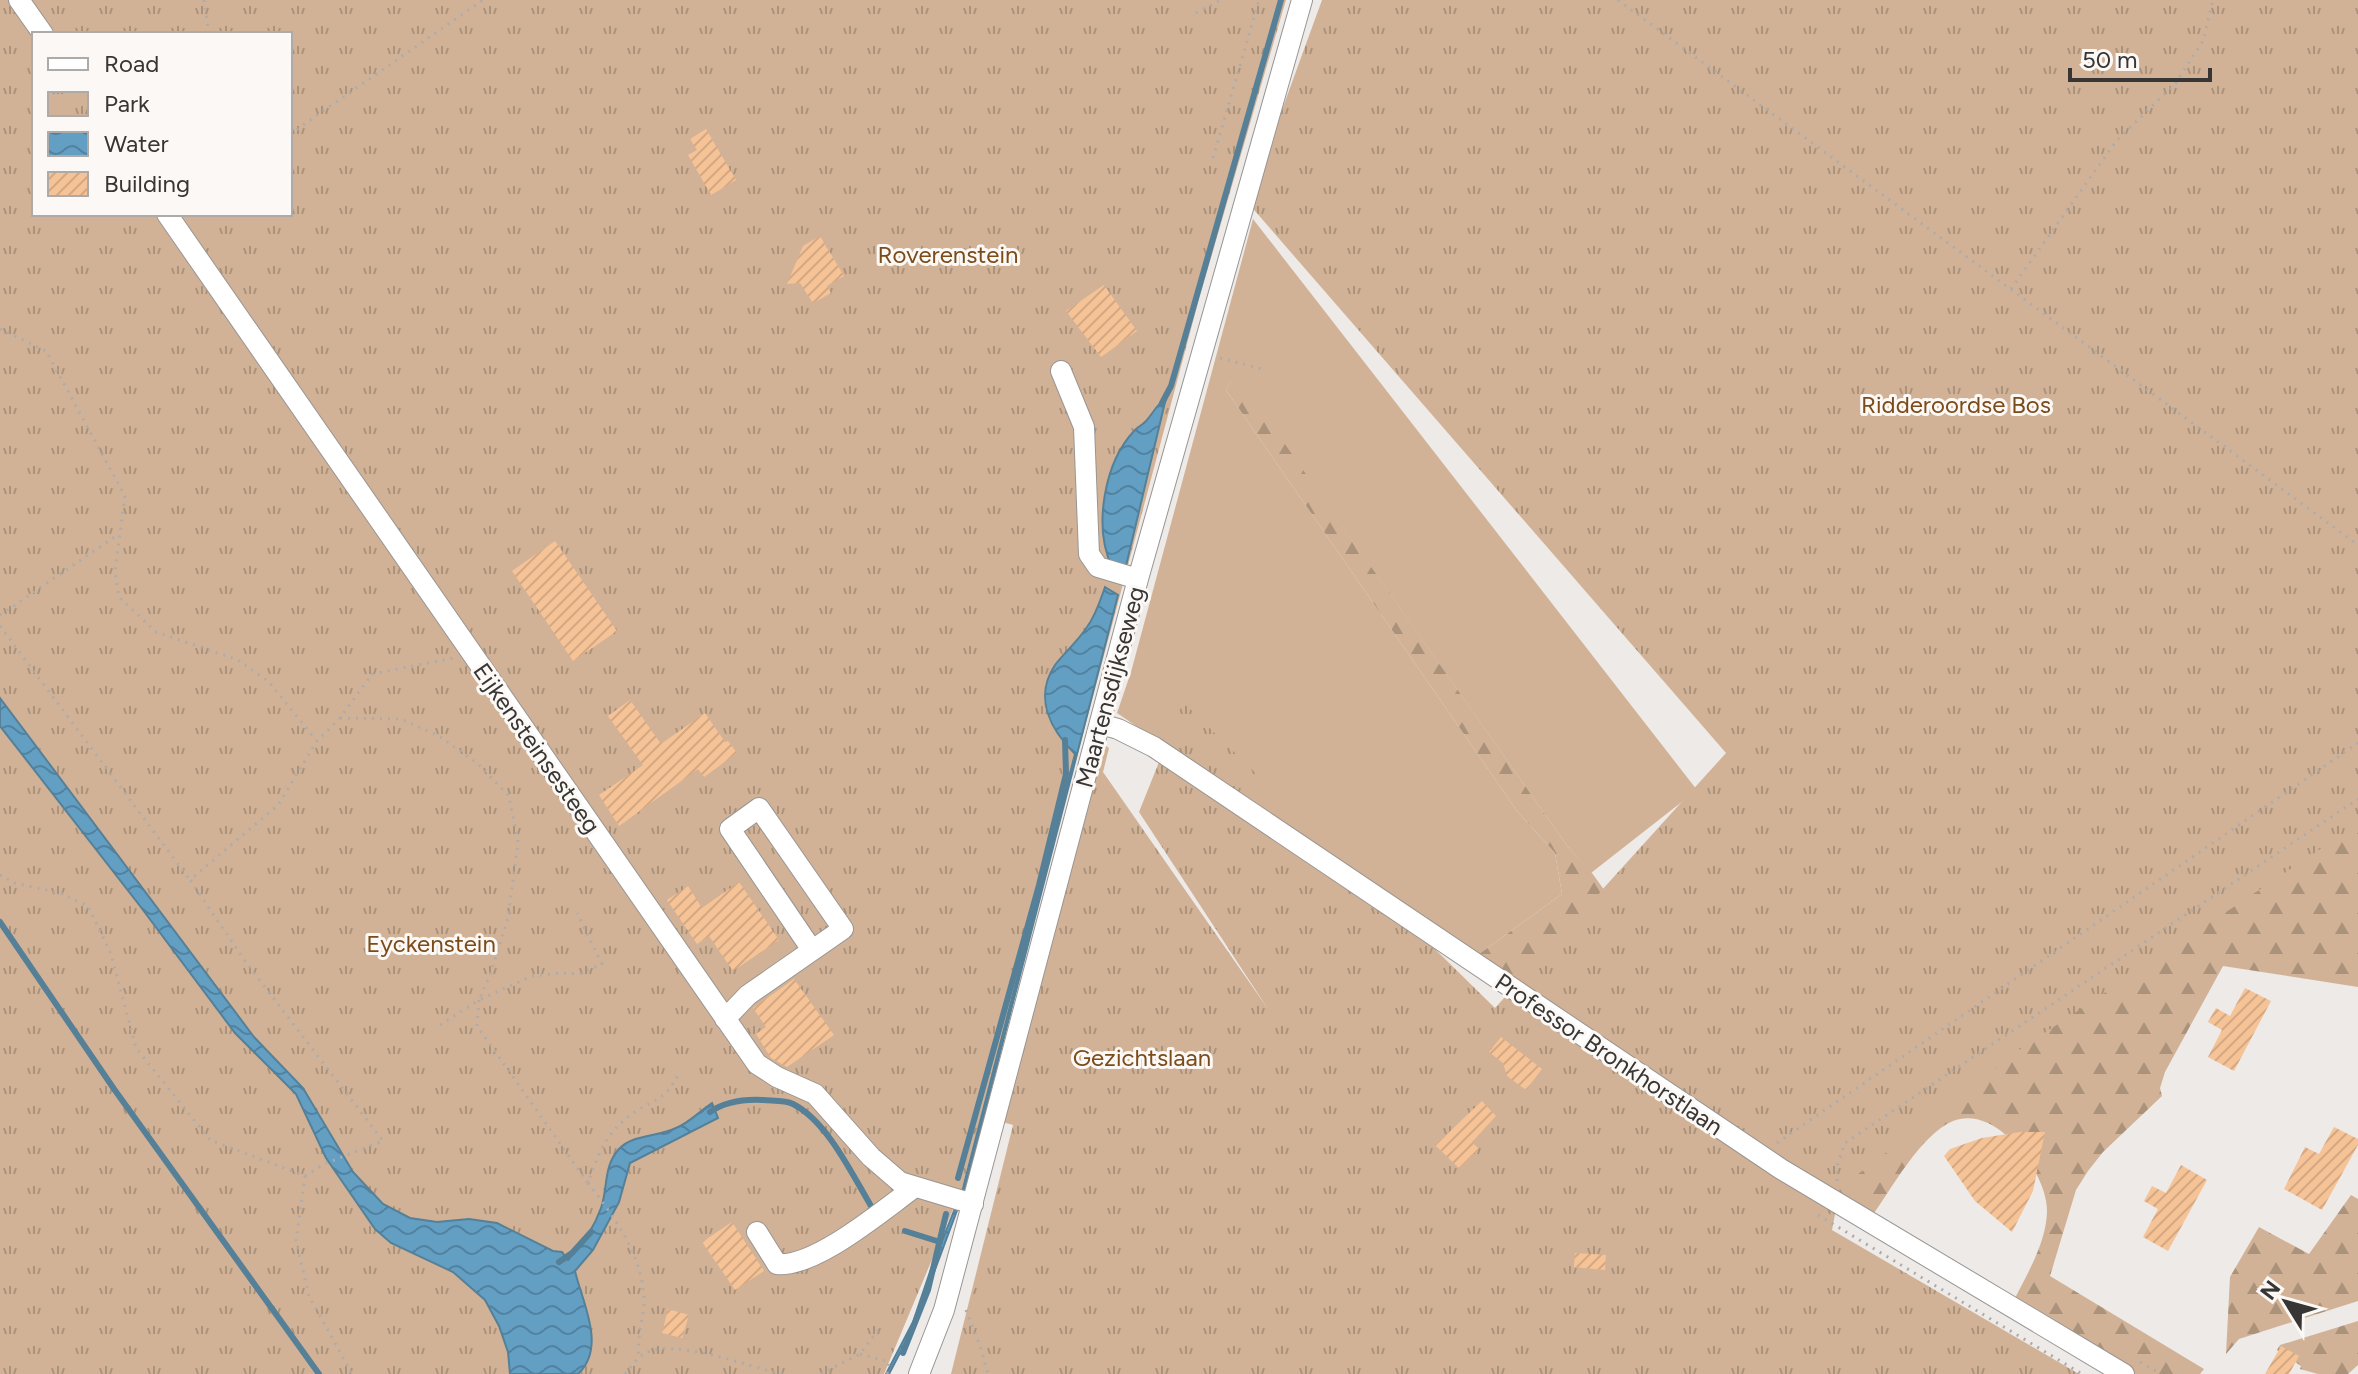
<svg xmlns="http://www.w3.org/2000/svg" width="2358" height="1374" viewBox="0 0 2358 1374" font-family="Figtree,sans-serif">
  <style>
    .green { fill: #d2b296 }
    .forest { fill: url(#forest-firs) }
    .park { fill: url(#park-tufts); fill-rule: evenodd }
    .water { fill: url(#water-waves); stroke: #558098; stroke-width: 2 }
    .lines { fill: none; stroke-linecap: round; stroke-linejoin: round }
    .stream { stroke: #558098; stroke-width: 6 }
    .building { fill: url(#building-hatch) }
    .minor-casing { stroke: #989593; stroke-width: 22 }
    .path { stroke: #aeacaa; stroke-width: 3; stroke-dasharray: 2 6; stroke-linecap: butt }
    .minor { stroke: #fff; stroke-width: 20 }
    .labels { text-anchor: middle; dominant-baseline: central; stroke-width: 6; stroke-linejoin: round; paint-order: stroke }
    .park-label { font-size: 24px; fill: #7b4b19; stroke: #fbf8f5 }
    .street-label { font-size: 24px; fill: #373635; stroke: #fbf8f5 }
  </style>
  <defs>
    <pattern id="forest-firs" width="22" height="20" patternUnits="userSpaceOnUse" patternTransform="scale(2)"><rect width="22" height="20" fill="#d2b296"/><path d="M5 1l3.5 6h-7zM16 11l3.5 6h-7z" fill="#ab927b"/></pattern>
    <pattern id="park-tufts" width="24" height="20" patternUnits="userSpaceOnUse" patternTransform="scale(2)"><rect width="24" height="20" fill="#d2b296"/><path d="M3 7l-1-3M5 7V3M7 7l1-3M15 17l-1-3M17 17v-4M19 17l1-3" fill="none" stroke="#ab927b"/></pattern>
    <pattern id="water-waves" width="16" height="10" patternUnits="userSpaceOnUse" patternTransform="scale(2)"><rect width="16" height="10" fill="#629fc3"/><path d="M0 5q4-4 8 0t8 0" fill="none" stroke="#52829f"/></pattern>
    <pattern id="building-hatch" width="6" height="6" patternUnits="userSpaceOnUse" patternTransform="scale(2)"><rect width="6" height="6" fill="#f6c396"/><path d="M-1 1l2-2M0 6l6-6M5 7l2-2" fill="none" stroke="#d4a882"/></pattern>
  </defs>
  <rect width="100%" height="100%" fill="#edeae8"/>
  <path class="green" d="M 1253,219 L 1697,790 L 1591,873 L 1568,847 L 1235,374 L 1226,390 L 1517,811 L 1555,853 L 1562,894 L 1475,957 L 1117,713 L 1131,672 Z"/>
  <path class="forest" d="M 1235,373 L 1568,847 L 1592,873 L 1778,1132 L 1475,957 L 1562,894 L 1555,853 L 1517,811 L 1226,390 Z
    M 2358,799 L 2358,987 L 2223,966 L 2165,1072 L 2160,1088 L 2162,1096 L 2103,1152 L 2088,1171 L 2076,1190 L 2050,1276 L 2204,1369 L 2200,1374 L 2132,1374 L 2012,1304 C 2026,1276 2046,1244 2047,1212 C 2048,1174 1997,1103 1953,1121 C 1920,1135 1891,1190 1870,1219 L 1810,1184 Z
    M 2351,1195 L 2358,1199 L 2358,1301 L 2239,1339 L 2226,1354 L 2230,1277 L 2259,1227 L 2309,1254 Z
    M 2358,1321 L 2358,1365 L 2348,1374 L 2318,1374 L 2300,1369 L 2301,1366 L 2277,1350 L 2280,1345 Z"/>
  <path class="park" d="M 0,0 L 1286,0 L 1199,299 L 962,1188 L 884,1374 L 0,1374 ZM 34,34 L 290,34 L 290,214 L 34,214 Z
    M 1322,0 L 2358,0 L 2358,824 L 2022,1048 L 1840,1188 L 1832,1230 L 2079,1374 L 951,1374 L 1013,1125 L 988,1118 L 1089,734 L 1109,748 L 1103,772 L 1268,1009 L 1139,812 L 1183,702 L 1495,1008 L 1726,753 L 1248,203 Z"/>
  <path class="water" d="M 1166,398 L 1125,570 L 1112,567 C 1093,527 1104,462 1135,430 C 1138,427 1142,425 1145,422 C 1153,414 1156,405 1166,398 Z
    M 1105,587 L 1118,595 L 965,1189 L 914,1326 L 889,1374 L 886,1374 L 913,1322 L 931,1269 L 963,1188 L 1075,754 C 1051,730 1033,698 1055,665 C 1065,652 1078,641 1087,627 C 1096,615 1100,601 1105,587 Z
    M 0,698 L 254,1037 L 303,1088 L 353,1172 L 383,1204 L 410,1218 L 437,1222 L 469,1219 L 497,1223 L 553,1251 L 562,1252 L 568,1260 C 582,1245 594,1228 601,1208 C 608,1189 603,1166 619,1149 C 633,1134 658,1137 676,1128 C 689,1123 700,1111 712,1103 L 718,1118 L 630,1163 L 619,1202 L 593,1250 L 575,1271 C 582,1302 607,1347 578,1374 L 510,1374 L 508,1352 L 499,1326 L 485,1300 L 453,1272 L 391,1243 L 375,1229 L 326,1158 L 296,1094 L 235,1033 L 140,906 L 0,726 Z"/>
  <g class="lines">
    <path class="stream" d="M 1162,403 L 1171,386 L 1281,0
      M 0,922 L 114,1089 L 319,1374
      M 710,1112 C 726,1101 744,1099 763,1100 C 772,1101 785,1100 793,1104 C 827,1121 852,1174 871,1206
      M 958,1178 L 1039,885 L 1066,774 L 1065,740
      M 905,1231 L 940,1242
      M 559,1262 L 572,1253 L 591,1232
      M 903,1353 L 928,1290 L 946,1214"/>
  </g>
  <path class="building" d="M 706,129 L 736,180 L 711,195 L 688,155 L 697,150 L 690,139 Z
    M 820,236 L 844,276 L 827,286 L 831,293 L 813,303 L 800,283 L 787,284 L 803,246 Z
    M 1104,285 L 1137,331 L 1101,357 L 1066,311 Z
    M 555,541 L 617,631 L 573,661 L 512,571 Z
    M 630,700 L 661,744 L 705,713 L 725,742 L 728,741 L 737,753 L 704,777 L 698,769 L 619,826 L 599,795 L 643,765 L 608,716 Z
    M 739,882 L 779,940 L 733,971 L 709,936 L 697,944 L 667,900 L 688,886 L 702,908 Z
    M 794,979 L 834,1035 L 787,1067 L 771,1058 L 756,1034 L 766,1027 L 753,1008 Z
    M 2245,988 L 2271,1001 L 2234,1071 L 2208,1057 L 2222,1030 L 2208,1022 L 2216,1008 L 2230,1016 Z
    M 1501,1037 L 1542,1069 L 1526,1090 L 1507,1076 L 1503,1063 L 1489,1052 Z
    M 1482,1101 L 1496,1116 L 1472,1142 L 1479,1149 L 1459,1168 L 1435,1145 Z
    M 2334,1127 L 2358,1139 L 2358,1145 L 2322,1210 L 2284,1189 L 2305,1147 L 2319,1154 Z
    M 2020,1132 L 2045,1132 L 2033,1191 L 2012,1232 L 1975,1201 L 1944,1156 L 1950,1149 L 1982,1138 Z
    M 2181,1165 L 2207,1180 L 2168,1251 L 2143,1237 L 2158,1209 L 2144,1201 L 2152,1186 L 2166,1193 Z
    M 732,1222 L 764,1271 L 735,1290 L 702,1242 Z
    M 1575,1253 L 1606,1255 L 1605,1270 L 1574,1267 Z
    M 668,1309 L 689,1315 L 682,1338 L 662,1333 Z
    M 2281,1346 L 2299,1356 L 2289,1374 L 2265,1374 Z"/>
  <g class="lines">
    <g class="minor-casing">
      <path id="minor" d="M 19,0 L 43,34
        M 167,214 L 757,1064 L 777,1077 L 815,1094 L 871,1157 L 900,1182 L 973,1204
        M 1061,371 L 1084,427 L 1089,554 L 1098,567 L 1138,579
        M 1101,724 L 1118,729 L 1154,747 L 1781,1169 L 2124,1374
        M 725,1019 L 748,995 L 843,929 L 759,808 L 730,829 L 812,950
        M 757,1232 L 777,1264 C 815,1268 883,1210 915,1187
        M 919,1374 L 944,1310 L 1138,579 L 1302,0"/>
    </g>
    <path class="path" d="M 204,0 L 209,34
      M 1618,0 L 2358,545
      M 1196,13 L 1221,0
      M 290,134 L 483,0
      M 1213,158 L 1259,0
      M 2011,289 L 2117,140 L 2175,84 L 2203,41 L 2213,0
      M 0,329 L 46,351 L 125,496 L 115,571 L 119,597 L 156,632 L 238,660 L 269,682 L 316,740
      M 1220,358 L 1266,370
      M 0,615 L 119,534
      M 0,626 L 190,880
      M 340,718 L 401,719 L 439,736 L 478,764 L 509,796 L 518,842 L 508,918 L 490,975 L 479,1000 L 532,976 L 561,973 L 579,974 L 602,964 L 577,913
      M 0,875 L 15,883 L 60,893 L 88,906 L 111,954 L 136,1048 L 210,1140 L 305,1176 L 296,1241 L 309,1296 L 352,1374
      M 479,1000 L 477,1026 L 588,1183 C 599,1151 607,1131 636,1111 C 659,1097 664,1100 678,1075
      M 440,1025 L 479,1000
      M 1777,1143 L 2358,743
      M 305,1176 L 324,1164 L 383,1141 L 245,961 L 190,880 L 278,805 L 317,741 L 340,718 L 372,674 L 453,658
      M 1837,1181 L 1837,1166 L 1845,1143 L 2358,799
      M 588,1183 C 615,1218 644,1257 644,1303 C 643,1321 636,1341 639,1358
      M 1818,1215 L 2082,1374
      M 966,1310 L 980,1346 L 988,1374
      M 860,1354 L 889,1362 L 887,1374
      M 2140,1362 L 2161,1374
      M 625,1374 C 630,1368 636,1359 642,1355 C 671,1335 750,1368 783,1374
      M 821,1374 L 860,1354 L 878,1330"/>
    <use href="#minor" class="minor"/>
  </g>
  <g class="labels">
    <g class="park-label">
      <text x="948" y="254">Roverenstein</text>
      <text x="1956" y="404">Ridderoordse Bos</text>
      <text x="431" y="943">Eyckenstein</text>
      <text x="1142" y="1057">Gezichtslaan</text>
    </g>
    <g class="street-label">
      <text transform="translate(1110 687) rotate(-75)">Maartensdijkseweg</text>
      <text transform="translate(537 748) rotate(55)">Eijkensteinsesteeg</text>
      <text transform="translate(1609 1054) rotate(34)">Professor Bronkhorstlaan</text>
    </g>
  </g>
  <rect x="32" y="32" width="260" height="184" fill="#fbf8f5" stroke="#adaaa8" stroke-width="2"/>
  <rect x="48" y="58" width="40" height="12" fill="#ffffff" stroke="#adaaa8" stroke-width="2"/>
  <text x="104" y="72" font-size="24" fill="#373635">Road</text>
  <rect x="48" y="92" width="40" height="24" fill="url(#park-tufts)" stroke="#adaaa8" stroke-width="2"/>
  <text x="104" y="112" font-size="24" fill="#373635">Park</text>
  <rect x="48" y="132" width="40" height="24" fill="url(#water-waves)" stroke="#adaaa8" stroke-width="2"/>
  <text x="104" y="152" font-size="24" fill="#373635">Water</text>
  <rect x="48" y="172" width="40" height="24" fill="url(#building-hatch)" stroke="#adaaa8" stroke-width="2"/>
  <text x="104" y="192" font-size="24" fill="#373635">Building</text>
  <g transform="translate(2286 1302) rotate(307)" stroke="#fbf8f5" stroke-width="6" paint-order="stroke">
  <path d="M0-6L14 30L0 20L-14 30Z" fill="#373635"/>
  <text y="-12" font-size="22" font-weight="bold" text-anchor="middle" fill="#373635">N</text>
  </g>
  <path d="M2070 68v12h140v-12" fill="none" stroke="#373635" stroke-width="4"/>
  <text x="2082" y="68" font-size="24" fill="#373635" stroke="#fbf8f5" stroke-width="6" paint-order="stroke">50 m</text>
</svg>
